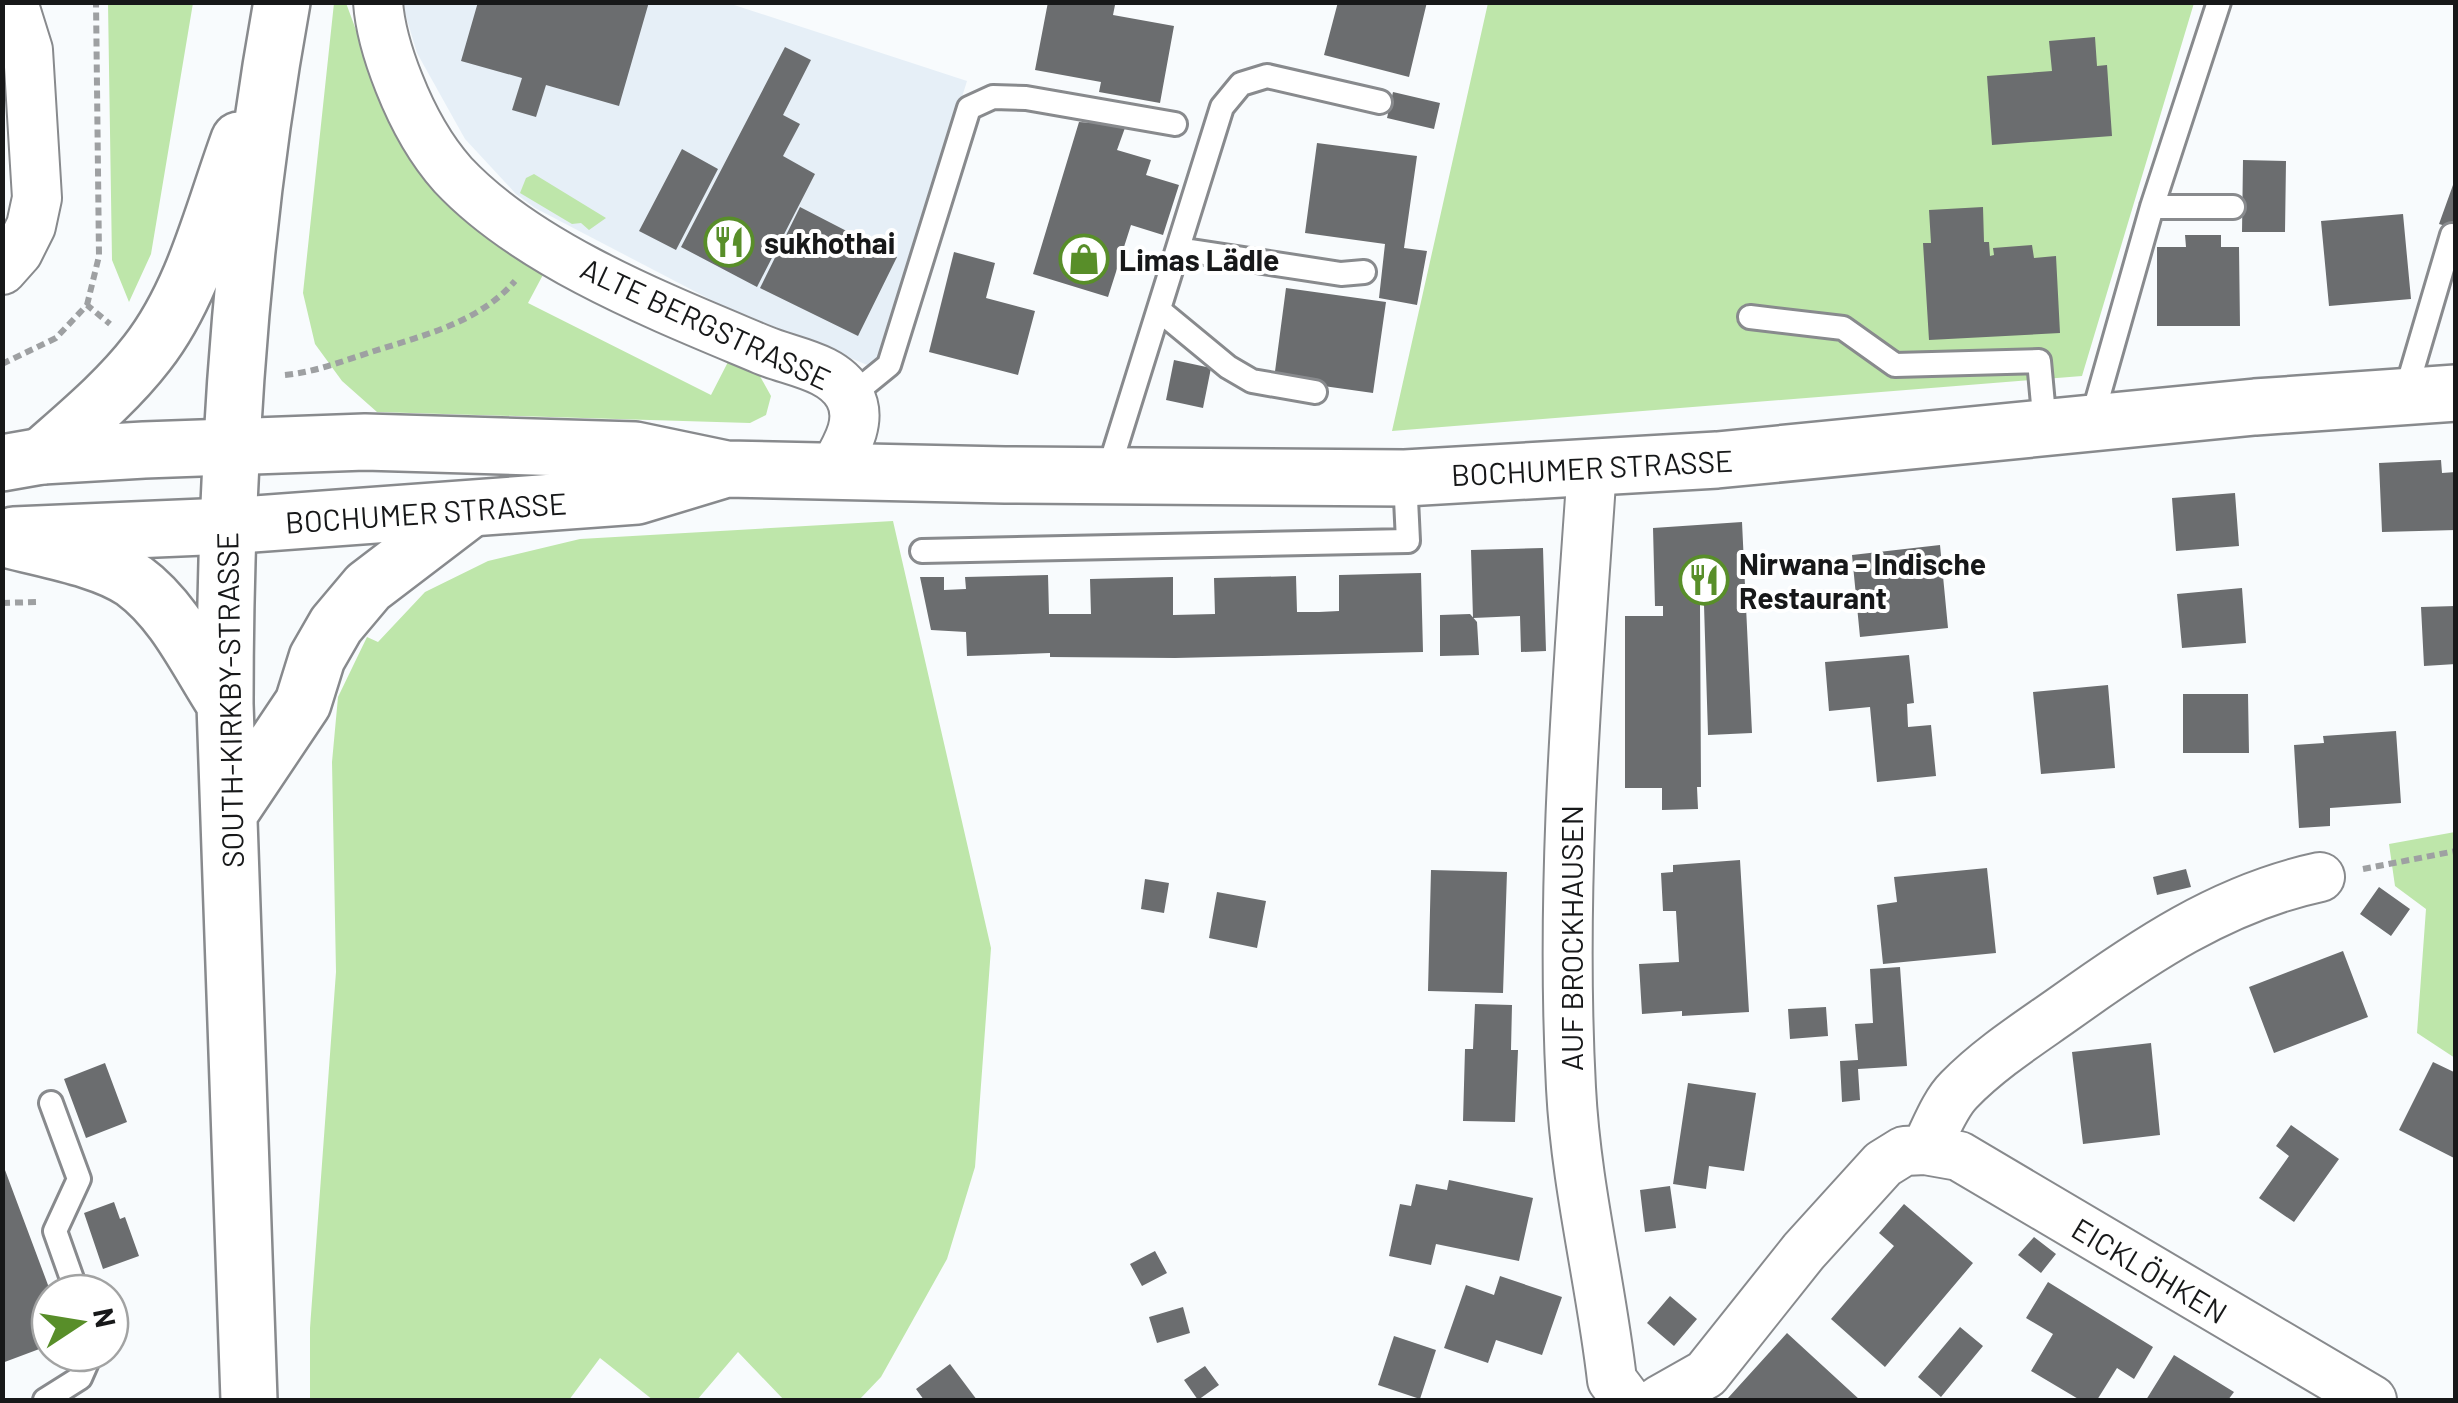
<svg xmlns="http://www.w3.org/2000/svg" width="2458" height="1403" viewBox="0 0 2458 1403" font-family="Barlow,sans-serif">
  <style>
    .built { fill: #e6eff7 }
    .green { fill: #bee6aa }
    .building { fill: #6b6d6f }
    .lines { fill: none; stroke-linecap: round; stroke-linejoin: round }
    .lane-casing { stroke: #888a8d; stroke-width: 28 }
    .street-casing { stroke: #888a8d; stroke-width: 52 }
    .secondary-casing { stroke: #888a8d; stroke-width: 60 }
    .primary-casing { stroke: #888a8d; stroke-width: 60 }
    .path { stroke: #9ea0a2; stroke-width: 6; stroke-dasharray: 8 5; stroke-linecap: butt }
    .lane { stroke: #fff; stroke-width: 22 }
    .street { stroke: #fff; stroke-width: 48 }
    .secondary { stroke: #fff; stroke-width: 55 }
    .primary { stroke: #fff; stroke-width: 55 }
    .labels { text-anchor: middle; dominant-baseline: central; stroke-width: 8; stroke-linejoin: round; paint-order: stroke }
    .poi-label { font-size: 30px; font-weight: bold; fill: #171819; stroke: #fff; text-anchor: start }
    .street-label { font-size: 30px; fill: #171819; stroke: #fff }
  </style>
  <rect width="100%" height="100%" fill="#f8fbfd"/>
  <path class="built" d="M 402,3 L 728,3 L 967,81 L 877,369 L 719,304 L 535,208 L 516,194 L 465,139 L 417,53 Z"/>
  <path class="green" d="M 108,3 L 193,3 L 151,254 L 129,302 L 112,260 Z
    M 334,3 L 346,3 L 373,76 L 545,271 L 528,303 L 711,395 L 729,360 L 756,369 L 771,396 L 766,415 L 750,423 L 377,412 L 342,381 L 315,344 L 303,293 Z
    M 1488,3 L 2194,3 L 2082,376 L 1392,431 Z
    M 534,174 L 606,218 L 589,230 L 581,223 L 572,224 L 520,193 L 526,178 Z
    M 893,521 L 991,948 L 975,1167 L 947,1259 L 881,1377 L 859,1400 L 784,1400 L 738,1352 L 697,1400 L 653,1400 L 600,1358 L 569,1400 L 310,1400 L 310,1328 L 336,972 L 332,762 L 338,697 L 367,637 L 378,642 L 425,592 L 488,561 L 580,539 Z
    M 2455,832 L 2456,832 L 2455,1058 L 2417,1033 L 2426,909 L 2395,886 L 2389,844 Z"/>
  <path class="building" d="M 478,2 L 649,2 L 619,106 L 546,85 L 536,117 L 512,110 L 522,78 L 461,61 Z
    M 1048,2 L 1102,2 L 1115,5 L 1113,15 L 1174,26 L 1160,103 L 1099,92 L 1101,82 L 1035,70 Z
    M 1338,2 L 1427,2 L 1409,77 L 1324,55 Z
    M 2095,37 L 2097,66 L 2107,65 L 2112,136 L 1992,145 L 1987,76 L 2052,71 L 2049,41 Z
    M 785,47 L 811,60 L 783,115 L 800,124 L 783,156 L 815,174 L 757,287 L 681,247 Z
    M 1393,92 L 1440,103 L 1434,129 L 1387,118 Z
    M 1079,122 L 1126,125 L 1117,150 L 1151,160 L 1146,175 L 1179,185 L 1163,235 L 1131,225 L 1108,297 L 1033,274 Z
    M 1317,143 L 1417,156 L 1404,248 L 1427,251 L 1417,305 L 1379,298 L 1385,244 L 1305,233 Z
    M 682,149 L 718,169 L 676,250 L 639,231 Z
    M 2243,160 L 2286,161 L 2285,232 L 2242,232 Z
    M 2453,185 L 2456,186 L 2456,229 L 2439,224 Z
    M 800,207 L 897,257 L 858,336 L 760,288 Z
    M 1983,207 L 1984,242 L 1989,242 L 1990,256 L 1994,255 L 1993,248 L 2032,245 L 2034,258 L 2056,256 L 2060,333 L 1929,340 L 1923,243 L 1931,243 L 1929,210 Z
    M 2403,214 L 2411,299 L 2329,306 L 2321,221 Z
    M 2185,235 L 2221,235 L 2221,247 L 2239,247 L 2240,326 L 2157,326 L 2157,247 L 2186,247 Z
    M 954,252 L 995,263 L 986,298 L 1035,311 L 1018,375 L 929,352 Z
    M 1286,288 L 1386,302 L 1373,393 L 1274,379 Z
    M 1174,360 L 1211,368 L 1203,408 L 1166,400 Z
    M 2441,460 L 2442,473 L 2456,472 L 2456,530 L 2382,532 L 2379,463 Z
    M 2235,493 L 2239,546 L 2176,551 L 2172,498 Z
    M 1742,522 L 1752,733 L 1708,735 L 1704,605 L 1700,605 L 1701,787 L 1697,787 L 1698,809 L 1662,810 L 1662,788 L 1625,788 L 1625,616 L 1663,616 L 1663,606 L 1655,606 L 1653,528 Z
    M 1940,545 L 1948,628 L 1860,637 L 1852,555 Z
    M 1543,548 L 1546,651 L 1521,652 L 1520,616 L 1473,618 L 1471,550 Z
    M 1421,573 L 1423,652 L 1175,658 L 1050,657 L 1050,653 L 967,656 L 966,632 L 931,630 L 920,577 L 944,577 L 944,590 L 966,589 L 965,577 L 1048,575 L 1049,614 L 1091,614 L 1090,579 L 1173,577 L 1173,615 L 1215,614 L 1214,578 L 1296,576 L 1297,612 L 1319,612 L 1339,611 L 1339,575 Z
    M 2242,588 L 2246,643 L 2182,648 L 2177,594 Z
    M 2456,606 L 2456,664 L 2424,666 L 2421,607 Z
    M 1470,614 L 1477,622 L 1479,655 L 1440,656 L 1440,615 Z
    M 1909,655 L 1914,703 L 1907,704 L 1908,727 L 1931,725 L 1936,776 L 1877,782 L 1870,707 L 1829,711 L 1825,662 Z
    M 2108,685 L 2115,768 L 2041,774 L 2033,692 Z
    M 2183,694 L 2248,694 L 2249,753 L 2183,753 Z
    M 2396,731 L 2401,803 L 2330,808 L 2330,826 L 2299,828 L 2294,745 L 2324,743 L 2323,736 Z
    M 1740,860 L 1749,1012 L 1682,1016 L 1682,1011 L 1642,1014 L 1639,964 L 1679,962 L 1676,911 L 1663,911 L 1661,873 L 1673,872 L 1673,865 Z
    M 1987,868 L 1996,953 L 1883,964 L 1877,905 L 1897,902 L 1894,877 Z
    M 2186,869 L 2191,887 L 2157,895 L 2153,877 Z
    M 1431,870 L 1507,872 L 1503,993 L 1428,991 Z
    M 1145,879 L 1169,883 L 1164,913 L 1141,909 Z
    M 2379,887 L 2410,909 L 2391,936 L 2360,914 Z
    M 1217,892 L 1266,901 L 1257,948 L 1209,938 Z
    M 2343,951 L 2368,1017 L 2274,1053 L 2249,987 Z
    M 1900,967 L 1907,1066 L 1858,1069 L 1860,1100 L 1842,1102 L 1840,1061 L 1858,1060 L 1855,1024 L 1873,1023 L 1870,969 Z
    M 1475,1004 L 1512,1005 L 1511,1050 L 1518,1050 L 1515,1122 L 1463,1121 L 1465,1049 L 1473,1049 Z
    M 1826,1007 L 1828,1036 L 1790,1039 L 1788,1009 Z
    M 2151,1043 L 2160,1135 L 2083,1144 L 2072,1052 Z
    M 2433,1062 L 2456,1073 L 2456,1159 L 2399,1130 Z
    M 105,1063 L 127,1122 L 86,1138 L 64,1079 Z
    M 1688,1083 L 1756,1093 L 1744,1171 L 1709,1166 L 1706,1189 L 1673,1184 Z
    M 2291,1125 L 2339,1159 L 2294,1222 L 2259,1198 L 2289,1156 L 2276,1146 Z
    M 2,1162 L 51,1293 L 50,1345 L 2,1363 Z
    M 1449,1180 L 1533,1198 L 1519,1261 L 1436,1244 L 1431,1265 L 1389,1256 L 1400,1204 L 1411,1206 L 1416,1184 L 1447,1190 Z
    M 1670,1186 L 1676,1228 L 1645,1232 L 1640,1190 Z
    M 114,1202 L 120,1219 L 125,1217 L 139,1256 L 103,1269 L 84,1213 Z
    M 1904,1204 L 1973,1263 L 1885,1367 L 1831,1319 L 1894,1246 L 1879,1233 Z
    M 2034,1237 L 2056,1254 L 2041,1273 L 2018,1255 Z
    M 1155,1251 L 1167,1273 L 1142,1286 L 1130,1264 Z
    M 1500,1276 L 1562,1297 L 1542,1355 L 1496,1340 L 1488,1363 L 1444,1348 L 1466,1285 L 1494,1295 Z
    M 2048,1282 L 2153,1347 L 2134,1379 L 2117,1368 L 2097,1400 L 2080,1400 L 2031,1371 L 2053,1334 L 2026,1318 Z
    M 1670,1296 L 1697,1319 L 1674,1346 L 1647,1323 Z
    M 1183,1307 L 1190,1333 L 1157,1343 L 1149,1317 Z
    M 1960,1327 L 1983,1346 L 1941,1397 L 1918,1377 Z
    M 1787,1333 L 1860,1400 L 1728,1398 Z
    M 1394,1336 L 1436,1350 L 1420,1399 L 1378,1385 Z
    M 2174,1355 L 2234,1392 L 2228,1400 L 2146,1400 Z
    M 950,1364 L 977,1400 L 924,1400 L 916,1389 Z
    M 1205,1366 L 1219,1385 L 1198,1400 L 1184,1380 Z"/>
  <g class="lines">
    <g class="lane-casing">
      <path id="lane" d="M 2152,207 L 2233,207
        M 1178,249 L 1341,274 L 1364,272
        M 1159,310 L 1228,367 L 1252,381 L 1315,392
        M 1750,317 L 1843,328 L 1895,365 L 2039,361 L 2045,426
        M 2405,394 L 2452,235
        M 851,396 L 889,365 L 969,108 L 993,97 L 1026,98 L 1175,124
        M 2091,422 L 2152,207 L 2219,2
        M 1107,475 L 1222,107 L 1241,84 L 1267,76 L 1380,102
        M 922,551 L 1408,541 L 1405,478
        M 51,1103 L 79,1179 L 55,1231 L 77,1293
        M 45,1400 L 80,1378 L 91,1353"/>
    </g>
    <g class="street-casing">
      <path id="street" d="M 378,2 C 380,30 389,58 399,83 C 412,116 429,148 453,175 C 529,256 663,308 763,350 C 791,362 833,366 849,395 C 864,421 845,449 832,472
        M 2,270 L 18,252 L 31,226 L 37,198 L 28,50 L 13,2
        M 1592,468 C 1578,675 1560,881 1571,1088 C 1576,1187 1601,1283 1612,1380 L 1627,1400
        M 1925,1150 L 1959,1156 L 2372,1400
        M 1660,1400 L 1706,1374 L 1804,1251 L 1883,1164 L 1904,1151 L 1925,1150 C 1935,1131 1944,1105 1959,1090 C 1989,1059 2028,1034 2062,1010 C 2143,952 2222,898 2320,877"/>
    </g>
    <g class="secondary-casing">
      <path id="secondary" d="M 2,463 L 42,456 L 144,450 L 365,442 L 635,450 L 726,469 L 1005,475 L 1405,478 L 1717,460 L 2255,407 L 2456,393
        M 14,535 L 227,526 L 637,496 L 723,470"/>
    </g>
    <g class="primary-casing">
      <path id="primary" d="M 42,456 C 78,424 117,392 147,353 C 194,293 213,211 239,140
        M 2,538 C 41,549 101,558 134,581 C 175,611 198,663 225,704
        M 230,812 L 303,703 L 317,658 L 336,625 L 368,587 L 469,510
        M 249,1400 L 225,704 C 225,471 240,233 282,2"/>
    </g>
    <path class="path" d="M 87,305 L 99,256 L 96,2
      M 2,364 L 56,338 L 87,305 L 110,324
      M 285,375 C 315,372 340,362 368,353 C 420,336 478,324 515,281
      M 2,603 L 36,602
      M 2363,869 L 2456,851"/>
    <use href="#lane" class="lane"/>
    <use href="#street" class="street"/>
    <use href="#secondary" class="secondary"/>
    <use href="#primary" class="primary"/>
  </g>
  <defs>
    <g id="restaurant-ring" transform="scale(2.5)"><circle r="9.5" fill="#fff" stroke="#588e29" stroke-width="1.5"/><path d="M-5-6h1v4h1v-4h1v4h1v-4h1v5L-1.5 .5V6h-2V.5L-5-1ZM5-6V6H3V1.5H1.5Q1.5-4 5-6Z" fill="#588e29"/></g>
    <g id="shop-ring" transform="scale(2.5)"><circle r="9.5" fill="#fff" stroke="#588e29" stroke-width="1.5"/><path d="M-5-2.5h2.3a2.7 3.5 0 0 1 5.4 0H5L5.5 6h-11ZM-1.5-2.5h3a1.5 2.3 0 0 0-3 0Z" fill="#588e29"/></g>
  </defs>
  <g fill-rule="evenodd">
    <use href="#restaurant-ring" x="729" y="242"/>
    <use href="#shop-ring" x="1084" y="259"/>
    <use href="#restaurant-ring" x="1704" y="580"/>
  </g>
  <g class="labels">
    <g class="poi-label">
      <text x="764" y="242">sukhothai</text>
      <text x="1119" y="259">Limas Lädle</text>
      <text x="1739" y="563">Nirwana - Indische<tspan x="1739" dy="34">Restaurant</tspan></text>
    </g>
    <g class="street-label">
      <text transform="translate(706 323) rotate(25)">ALTE BERGSTRASSE</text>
      <text transform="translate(1592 467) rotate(-3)">BOCHUMER STRASSE</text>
      <text transform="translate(426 512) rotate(-4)">BOCHUMER STRASSE</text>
      <text transform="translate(229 700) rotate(-91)">SOUTH-KIRKBY-STRASSE</text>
      <text transform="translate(1571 938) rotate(-90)">AUF BROCKHAUSEN</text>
      <text transform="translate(2150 1270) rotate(31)">EICKLÖHKEN</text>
    </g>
  </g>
  <rect width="2458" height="1403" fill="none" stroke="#171819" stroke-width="10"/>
  <g transform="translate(80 1323) rotate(78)"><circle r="48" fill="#ffffff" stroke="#a2a3a3" stroke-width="2.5"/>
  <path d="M0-8L18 38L0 25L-18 38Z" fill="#588e29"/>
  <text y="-15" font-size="28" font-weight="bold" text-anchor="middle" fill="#171819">N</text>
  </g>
</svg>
